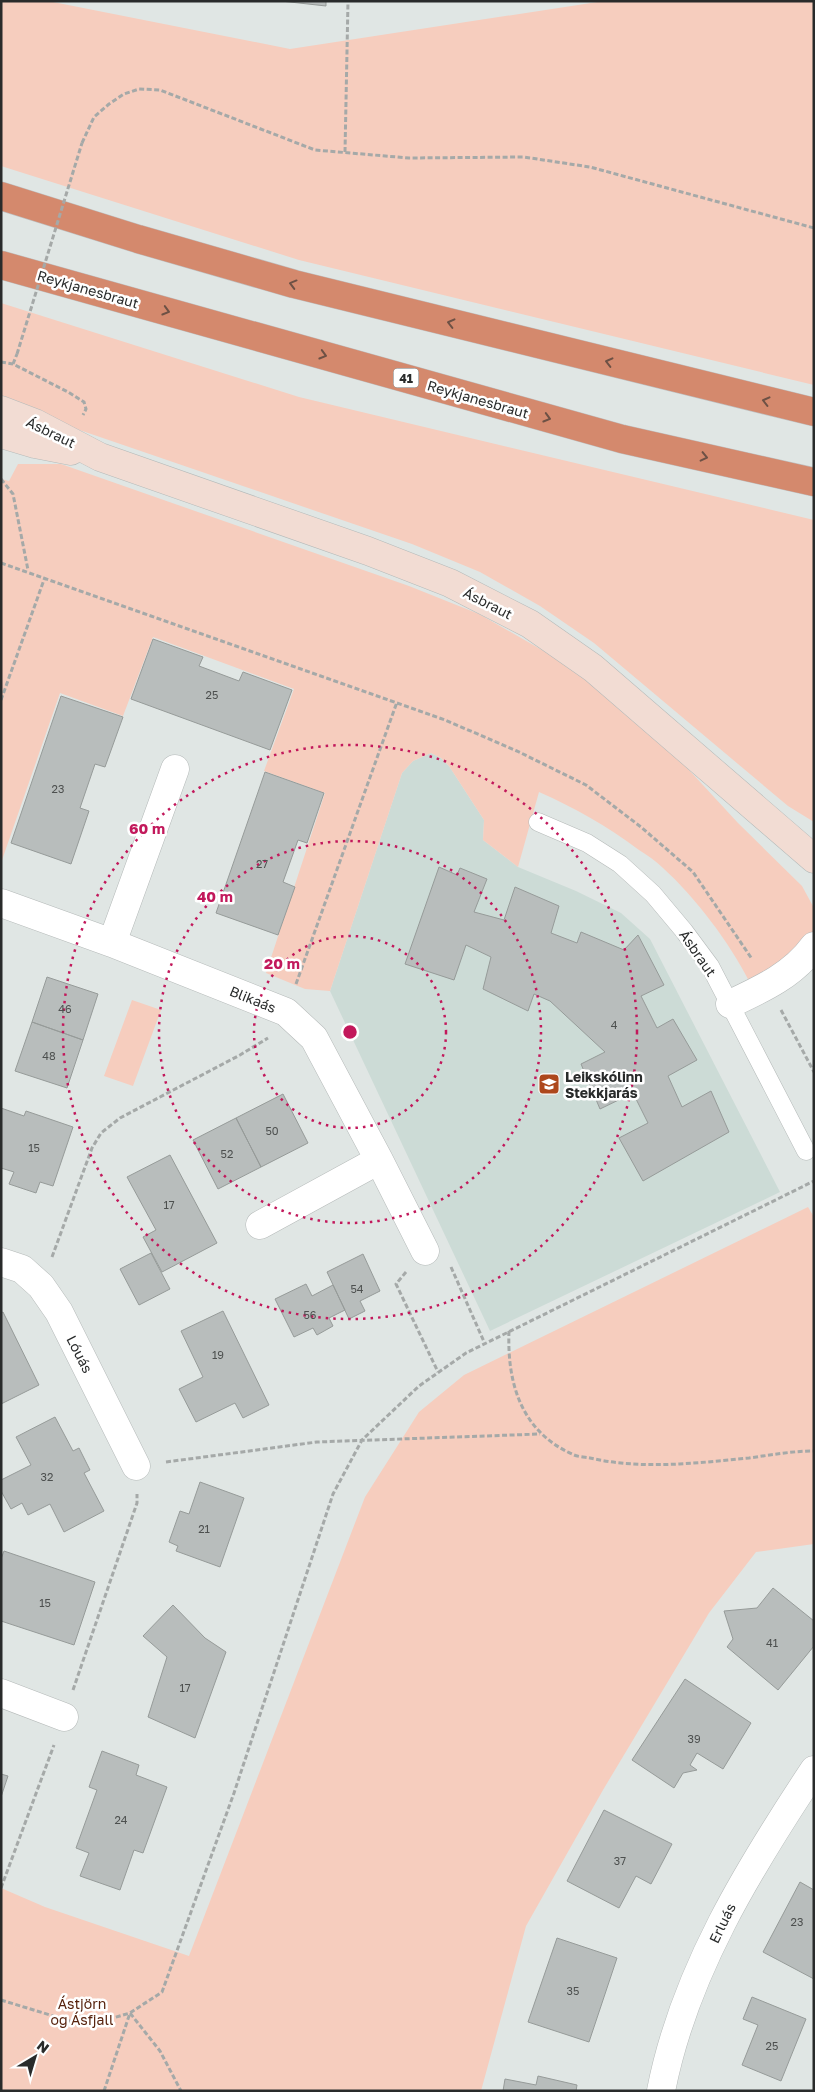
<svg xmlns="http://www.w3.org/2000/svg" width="815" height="2092" viewBox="0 0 815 2092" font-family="'Golos Text',sans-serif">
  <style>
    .built { fill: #ccdbd6 }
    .green { fill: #f6cdbe }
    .building { fill: #b8bdbc; stroke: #969b99 }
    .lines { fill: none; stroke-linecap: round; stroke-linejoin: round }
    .lane-casing { stroke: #b5bab9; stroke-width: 19 }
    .street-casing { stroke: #b5bab9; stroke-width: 29 }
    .secondary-casing { stroke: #b5bab9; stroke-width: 29 }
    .highway-casing { stroke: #bfbfbf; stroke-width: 29 }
    .path { stroke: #a5a9a8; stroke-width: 3; stroke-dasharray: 5 2.5; stroke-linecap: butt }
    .lane { stroke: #fff; stroke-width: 18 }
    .street { stroke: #fff; stroke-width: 28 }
    .secondary { stroke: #f2dcd3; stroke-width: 28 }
    .highway { stroke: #d4896d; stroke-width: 28 }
    .path-bridge { stroke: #a5a9a8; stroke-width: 3; stroke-dasharray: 5 2.5; stroke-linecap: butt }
    .oneway { stroke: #6d5145 }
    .ring { fill: none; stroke: #c2185b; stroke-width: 2.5; stroke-dasharray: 2.5 5 }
    .labels { text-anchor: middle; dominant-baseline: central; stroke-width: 5; stroke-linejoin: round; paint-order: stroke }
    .number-label { font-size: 11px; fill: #4d504f }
    .shield { fill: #fff; stroke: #696b6b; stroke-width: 1 }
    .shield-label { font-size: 12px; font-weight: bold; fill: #292b2b }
    .street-label { font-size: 14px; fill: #292b2b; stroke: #fff }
    .poi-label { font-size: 14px; font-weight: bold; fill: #292b2b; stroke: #fff; text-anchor: start }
    .park-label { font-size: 14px; fill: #57230e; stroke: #fff }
    .centre { fill: #c2185b; stroke: #fff; stroke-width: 2.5 }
    .ring-label { font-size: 15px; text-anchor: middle; font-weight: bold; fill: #c2185b; stroke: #fff; stroke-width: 5; stroke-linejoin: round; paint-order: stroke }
  </style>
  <rect width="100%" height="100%" fill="#e0e6e4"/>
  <path class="built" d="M 431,753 L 441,758 L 449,766 L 484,820 L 483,840 L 518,867 L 576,891 L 621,913 L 650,939 L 780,1192 L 490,1331 L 330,991 L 402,773 L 413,761 Z"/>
  <path class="green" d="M 1,1 L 48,1 L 290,49 L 604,1 L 814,1 L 814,385 L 299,260 L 1,166 Z
    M 1,303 L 299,397 L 814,520 L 814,822 L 788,806 L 594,643 L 540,606 L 480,572 L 412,544 L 59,423 L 1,399 Z
    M 18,464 L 61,464 L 409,586 L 479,614 L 549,654 L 603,691 L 666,745 L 738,823 L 802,886 L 814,908 L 814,933 L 802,951 L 749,981 C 730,943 695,897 663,868 C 656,861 647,855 639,850 C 607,826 575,808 539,792 L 518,867 L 483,840 L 484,820 L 449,766 L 441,758 L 431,753 L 413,761 L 402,773 L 330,991 L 305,989 L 266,973 L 325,793 L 264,771 L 294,689 L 153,637 L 123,716 L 60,693 L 1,863 L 1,479 L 9,481 Z
    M 132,1000 L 161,1010 L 133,1086 L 104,1076 Z
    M 808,1207 L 814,1217 L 814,1544 L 756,1552 L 709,1613 L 603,1790 L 526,1926 L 481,2091 L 1,2091 L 1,1888 L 45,1907 L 189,1956 L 365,1497 L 419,1412 L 464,1375 Z"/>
  <path class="building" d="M 281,1 L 326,1 L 326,6 Z
    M 153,639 L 203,657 L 199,666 L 239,681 L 243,672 L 292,690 L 270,750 L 131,699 Z
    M 61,696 L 123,717 L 105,767 L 95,764 L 80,808 L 89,811 L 71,864 L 11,843 Z
    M 265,772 L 324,793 L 307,843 L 298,840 L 283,882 L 295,887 L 278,935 L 216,913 Z
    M 439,867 L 457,875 L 460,868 L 487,879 L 474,912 L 504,920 L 515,887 L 559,906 L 551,933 L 577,943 L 581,932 L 624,950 L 638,935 L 664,985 L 641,996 L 657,1028 L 673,1019 L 697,1060 L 668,1076 L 682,1107 L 711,1091 L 729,1132 L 643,1181 L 619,1138 L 648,1123 L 633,1093 L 600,1109 L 581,1064 L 605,1052 L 550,1001 L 534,994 L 528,1011 L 483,989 L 491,957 L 466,945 L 454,980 L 405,964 Z
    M 47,977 L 98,994 L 83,1040 L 32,1022 Z
    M 32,1022 L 83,1040 L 67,1088 L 15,1071 Z
    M 283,1094 L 308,1143 L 261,1167 L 236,1118 Z
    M 1,1108 L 24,1116 L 26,1111 L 73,1127 L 53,1186 L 40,1182 L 36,1193 L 9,1184 L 14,1172 L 1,1168 Z
    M 236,1118 L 261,1167 L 218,1189 L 193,1140 Z
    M 170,1155 L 217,1243 L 162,1272 L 143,1237 L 156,1230 L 127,1177 Z
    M 151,1253 L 170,1289 L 139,1305 L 120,1269 Z
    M 363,1254 L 380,1291 L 360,1301 L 365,1311 L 349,1319 L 327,1272 Z
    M 306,1284 L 312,1296 L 333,1285 L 345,1310 L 329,1318 L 333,1326 L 317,1335 L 313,1328 L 294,1337 L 275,1299 Z
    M 223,1311 L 269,1405 L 243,1418 L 235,1403 L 196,1422 L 179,1389 L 203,1377 L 181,1331 Z
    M 3,1312 L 39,1385 L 1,1404 L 1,1313 Z
    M 55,1417 L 73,1451 L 79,1448 L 90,1470 L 84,1473 L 104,1511 L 64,1532 L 50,1504 L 28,1515 L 22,1503 L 11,1509 L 1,1491 L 1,1480 L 31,1465 L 16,1437 Z
    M 200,1482 L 244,1498 L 220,1567 L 176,1551 L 178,1546 L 169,1542 L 180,1511 L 189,1514 Z
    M 4,1551 L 95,1582 L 74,1645 L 1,1621 L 1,1559 Z
    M 773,1588 L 814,1621 L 814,1646 L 778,1690 L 727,1647 L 733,1639 L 724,1611 L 757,1608 Z
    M 173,1605 L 205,1638 L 226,1652 L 195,1738 L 148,1717 L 167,1657 L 143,1636 Z
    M 685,1679 L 751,1723 L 723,1769 L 697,1753 L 690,1765 L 697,1770 L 683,1773 L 674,1788 L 632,1760 Z
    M 102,1751 L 139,1765 L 136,1775 L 167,1787 L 143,1853 L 134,1850 L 120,1890 L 80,1876 L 89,1853 L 76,1848 L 97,1790 L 89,1787 Z
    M 1,1774 L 8,1776 L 1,1797 Z
    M 604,1810 L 672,1844 L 651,1884 L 636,1876 L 619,1908 L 567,1881 Z
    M 800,1882 L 814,1890 L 814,1979 L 763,1952 Z
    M 557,1938 L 617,1958 L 589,2042 L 528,2022 Z
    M 752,1997 L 806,2019 L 781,2081 L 742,2065 L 758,2025 L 743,2019 Z
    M 538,2076 L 577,2085 L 576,2091 L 503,2091 L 505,2079 L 536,2085 Z"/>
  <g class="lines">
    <g class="lane-casing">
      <path id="lane" d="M 538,822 L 587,843 L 620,864 L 653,894 L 684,931 L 710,966 L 806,1151"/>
    </g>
    <g class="street-casing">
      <path id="street" d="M 1,903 L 112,943 L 286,1012 L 314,1038 L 379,1160 L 425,1251
        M 112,943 L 175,769
        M 730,1004 C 762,989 793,975 814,946
        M 260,1225 L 379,1160
        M 1,1262 L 22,1269 L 41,1286 L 59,1312 L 136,1466
        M 1,1693 L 64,1717
        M 661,2091 C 684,1973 749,1868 814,1770"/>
    </g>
    <g class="secondary-casing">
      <path id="secondary" d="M 1,410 L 35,423 L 100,457 L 368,551 L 450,583 L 530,624 L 593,668 L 814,859
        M 1,434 L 35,444 L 71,451"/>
    </g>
    <g class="highway-casing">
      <path id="highway" d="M 1,196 L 138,239 L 294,284 L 814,412
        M 1,265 L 622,439 L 814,482"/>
    </g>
    <path class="path" d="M 82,143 L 94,117 L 109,104 L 124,94 L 139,89 L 160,90 L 315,150 L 409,158 L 524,157 L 590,167 L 814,228
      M 345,152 L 348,1
      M 1,362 L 13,364 L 68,392 L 84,402 L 86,409 L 83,415
      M 13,364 L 17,354
      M 1,479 L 13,494 L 28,570
      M 1,563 L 445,720 L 517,751 L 586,785 L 641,827 L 693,872 L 752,959
      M 1,700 L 45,577
      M 296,984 L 397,702
      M 781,1010 L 814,1072
      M 52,1257 L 92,1148 L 101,1133 L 120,1118 L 240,1055 L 268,1038
      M 451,1267 L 485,1344
      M 406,1272 L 396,1284 L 438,1372
      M 509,1331 C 507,1383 521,1431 572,1454 C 577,1457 585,1457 590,1458 C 642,1470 697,1463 749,1458 C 771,1455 792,1451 814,1451
      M 166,1462 L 317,1442 L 540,1434
      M 73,1690 L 137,1503 L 137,1494
      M 1,1888 L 54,1745
      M 1,2000 L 86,2026 L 130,2013 L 160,2051 L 181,2091
      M 104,2091 L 130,2013 L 162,1992 L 234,1793 L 333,1494 L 362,1440 L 419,1386 L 466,1353 L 814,1181"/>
    <use href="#lane" class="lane"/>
    <use href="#street" class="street"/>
    <use href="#secondary" class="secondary"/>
    <use href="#highway" class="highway"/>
    <path class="path-bridge" d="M 17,354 L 82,143"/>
  </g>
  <defs><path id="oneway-chevron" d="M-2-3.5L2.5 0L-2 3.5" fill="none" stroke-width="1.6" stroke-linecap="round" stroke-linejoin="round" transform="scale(1.25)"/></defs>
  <g class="oneway">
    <use href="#oneway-chevron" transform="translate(293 284) rotate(-165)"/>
    <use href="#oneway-chevron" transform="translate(166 311) rotate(16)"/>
    <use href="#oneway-chevron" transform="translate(451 323) rotate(-166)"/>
    <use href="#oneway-chevron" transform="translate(323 355) rotate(16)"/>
    <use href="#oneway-chevron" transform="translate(609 362) rotate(-166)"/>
    <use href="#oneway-chevron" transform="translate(766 401) rotate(-166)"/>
    <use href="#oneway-chevron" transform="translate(547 418) rotate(16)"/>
    <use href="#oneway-chevron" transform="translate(704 457) rotate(13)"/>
  </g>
  <g class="ring">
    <circle cx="350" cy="1032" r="96"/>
    <circle cx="350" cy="1032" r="191"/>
    <circle cx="350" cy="1032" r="287"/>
  </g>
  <defs>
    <g id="school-square" transform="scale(1.125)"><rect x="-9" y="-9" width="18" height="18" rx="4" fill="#ad471c" stroke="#fff"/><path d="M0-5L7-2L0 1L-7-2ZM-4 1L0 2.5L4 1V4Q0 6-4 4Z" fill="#fff"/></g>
  </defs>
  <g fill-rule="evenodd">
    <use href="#school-square" x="549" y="1084"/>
  </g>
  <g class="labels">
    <g class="number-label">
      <text x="212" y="694">25</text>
      <text x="58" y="788">23</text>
      <text x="262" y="863">27</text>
      <text x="65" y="1008">46</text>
      <text x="614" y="1024">4</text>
      <text x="49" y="1055">48</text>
      <text x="272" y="1130">50</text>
      <text x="34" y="1147">15</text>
      <text x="227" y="1153">52</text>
      <text x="169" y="1204">17</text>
      <text x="357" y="1288">54</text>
      <text x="310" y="1314">56</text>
      <text x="218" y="1354">19</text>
      <text x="47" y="1476">32</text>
      <text x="204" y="1528">21</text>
      <text x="45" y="1602">15</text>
      <text x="772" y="1642">41</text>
      <text x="185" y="1687">17</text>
      <text x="694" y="1738">39</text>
      <text x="121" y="1819">24</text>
      <text x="620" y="1860">37</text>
      <text x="797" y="1921">23</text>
      <text x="573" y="1990">35</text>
      <text x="772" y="2045">25</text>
    </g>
    <rect class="shield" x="393.5" y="368.5" width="25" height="19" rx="4"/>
    <g class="shield-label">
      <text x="406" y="378">41</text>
    </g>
    <g class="street-label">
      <text transform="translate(88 289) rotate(16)">Reykjanesbraut</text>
      <text transform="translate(478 399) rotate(16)">Reykjanesbraut</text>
      <text transform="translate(51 432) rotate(26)">Ásbraut</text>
      <text transform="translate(488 603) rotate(27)">Ásbraut</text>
      <text transform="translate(698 953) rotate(55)">Ásbraut</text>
      <text transform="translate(253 999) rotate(22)">Blikaás</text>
      <text transform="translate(80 1354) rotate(63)">Lóuás</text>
      <text transform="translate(722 1923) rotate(-64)">Erluás</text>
    </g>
    <g class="poi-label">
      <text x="565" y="1076">Leikskólinn<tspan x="565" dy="16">Stekkjarás</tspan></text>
    </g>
    <g class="park-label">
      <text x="82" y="2003">Ástjörn<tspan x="82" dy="16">og Ásfjall</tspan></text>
    </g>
  </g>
  <circle cx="350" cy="1032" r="8" class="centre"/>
  <g class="ring-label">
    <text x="147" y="834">60 m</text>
    <text x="215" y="902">40 m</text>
    <text x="282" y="969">20 m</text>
  </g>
  <rect width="815" height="2092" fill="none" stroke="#292b2b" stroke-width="5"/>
  <g transform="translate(35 2057) rotate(38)" stroke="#ffffff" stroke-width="4" paint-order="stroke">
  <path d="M0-4L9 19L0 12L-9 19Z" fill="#292b2b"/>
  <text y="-8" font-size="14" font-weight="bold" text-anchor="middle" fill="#292b2b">N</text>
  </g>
</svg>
